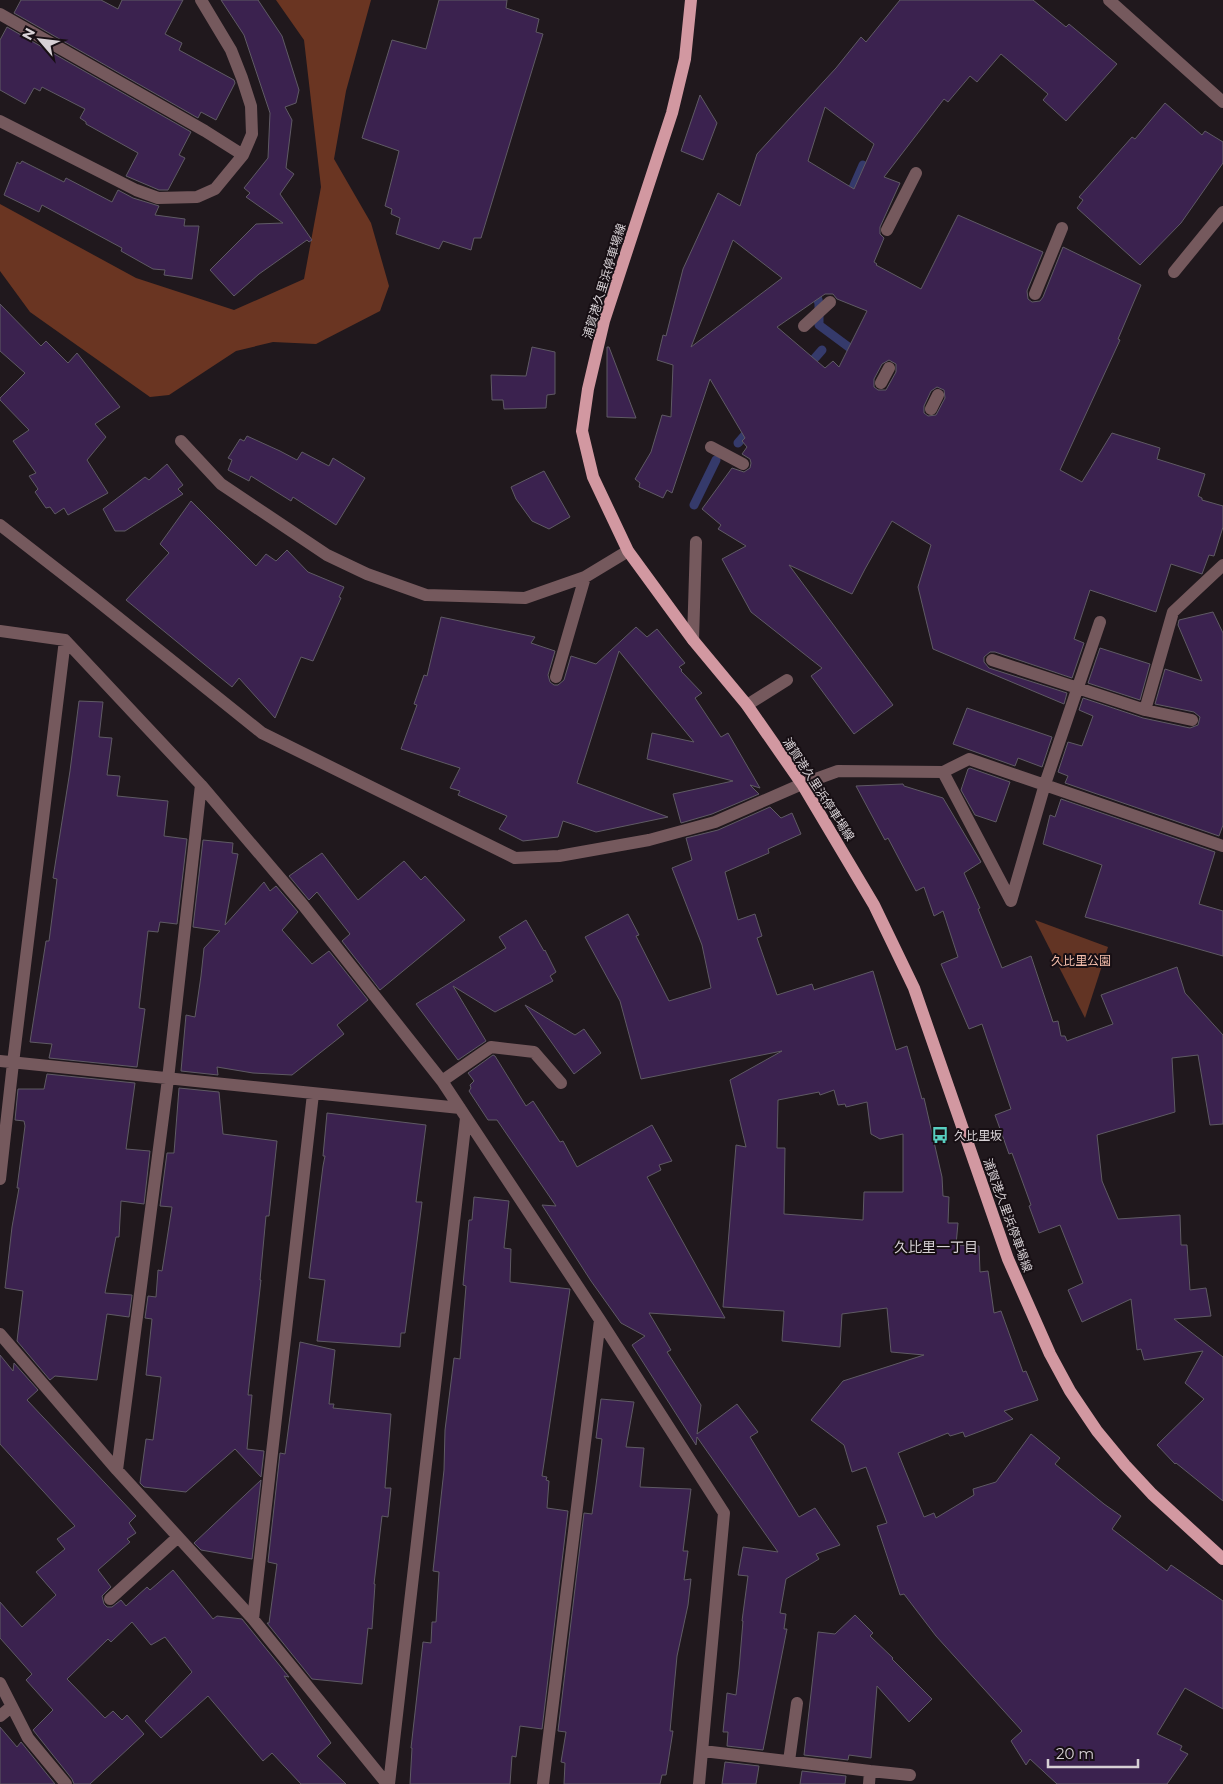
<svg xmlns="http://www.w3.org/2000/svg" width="1223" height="1784" viewBox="0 0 1223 1784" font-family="Montserrat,'Noto Sans JP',sans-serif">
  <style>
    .green { fill: #623424 }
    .forest { fill: #6a3522 }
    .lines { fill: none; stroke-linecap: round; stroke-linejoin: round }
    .stream { stroke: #353a6b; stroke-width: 9 }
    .building { fill: #3b224f; stroke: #5f5a64; fill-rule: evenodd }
    .minor { stroke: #75595d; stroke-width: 12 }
    .major { stroke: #d298a1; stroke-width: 12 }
    .labels { text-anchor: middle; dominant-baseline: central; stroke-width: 4; stroke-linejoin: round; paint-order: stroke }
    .street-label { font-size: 12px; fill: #d7d1d5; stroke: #170f14 }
    .park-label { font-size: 12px; fill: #f5bfac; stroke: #170f14 }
    .poi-label { font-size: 12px; fill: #d7d1d5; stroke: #170f14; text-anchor: start }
    .neighbourhood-label { font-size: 14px; fill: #d7d1d5; stroke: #170f14 }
  </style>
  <rect width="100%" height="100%" fill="#20181d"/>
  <path class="green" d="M 1035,920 L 1108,947 L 1085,1018 Z"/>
  <path class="forest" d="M 276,0 L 371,0 L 346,91 L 334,159 L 371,223 L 389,286 L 380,311 L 316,344 L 273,342 L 236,351 L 169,395 L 150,397 L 30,312 L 0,271 L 0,204 L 136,278 L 234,310 L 304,279 L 321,187 L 304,40 Z"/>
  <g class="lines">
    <path class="stream" d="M 848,199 L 863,165
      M 815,287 L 819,304 L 819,325 L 858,354
      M 807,367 L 822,350
      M 738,443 L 751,428
      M 694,505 L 716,460"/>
  </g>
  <path class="building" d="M 21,0 L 101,0 L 118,9 L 122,0 L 183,0 L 165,34 L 182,43 L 179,50 L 234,80 L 235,83 L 216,120 L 201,112 L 198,118 L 14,13 Z
    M 221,0 L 258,0 L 282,36 L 299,90 L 296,103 L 285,107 L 292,120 L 286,168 L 294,174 L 280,194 L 312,240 L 309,242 L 307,240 L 259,274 L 234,296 L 210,270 L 256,224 L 283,223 L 246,197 L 250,193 L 244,188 L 268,158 L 270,113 L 244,35 Z
    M 439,0 L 507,0 L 506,8 L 539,19 L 536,32 L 543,34 L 481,238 L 474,238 L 471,250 L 443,241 L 439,249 L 396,234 L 400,218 L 391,214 L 392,209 L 385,206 L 399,151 L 362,138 L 392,40 L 426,49 Z
    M 900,0 L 1033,0 L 1066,27 L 1069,24 L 1117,64 L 1066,121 L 1043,100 L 1048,94 L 1001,54 L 977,82 L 970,76 L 948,102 L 944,99 L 884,177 L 900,183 L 880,227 L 880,234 L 884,238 L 874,262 L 877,264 L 876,265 L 921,289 L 958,215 L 1043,252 L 1027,291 L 1028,299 L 1032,302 L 1040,301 L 1043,297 L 1063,247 L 1141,285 L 1118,339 L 1120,340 L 1060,470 L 1082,482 L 1112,433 L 1160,448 L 1157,459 L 1205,474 L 1198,496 L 1202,498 L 1202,500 L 1223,506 L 1223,527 L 1214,556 L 1209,555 L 1202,574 L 1171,564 L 1156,612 L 1090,590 L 1074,639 L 1084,643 L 1072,678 L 995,652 L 990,652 L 984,657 L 984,662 L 989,668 L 1067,693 L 1064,704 L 933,649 L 918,587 L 931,545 L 892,521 L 865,569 L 852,594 L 789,565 L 893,705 L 854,734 L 811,676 L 822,668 L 751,612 L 722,559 L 746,546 L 718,529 L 721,525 L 702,509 L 732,468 L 744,472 L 750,468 L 751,463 L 750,459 L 742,454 L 747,447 L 742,441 L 745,438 L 710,379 L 672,493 L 667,490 L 663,498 L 639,487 L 640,483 L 635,479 L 651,452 L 662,415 L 671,417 L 673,365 L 657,360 L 663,335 L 666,336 L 683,269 L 718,193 L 740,206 L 757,154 L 836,68 L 861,37 L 866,42 ZM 825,107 L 874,144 L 854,189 L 808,161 ZM 733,240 L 782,278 L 691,347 ZM 825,294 L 833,294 L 837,299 L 867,311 L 839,367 L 833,361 L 825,368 L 777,327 ZM 889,360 L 896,364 L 896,372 L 886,390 L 878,390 L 874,387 L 874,379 L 882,364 ZM 937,387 L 944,390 L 945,398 L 936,415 L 928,416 L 924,413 L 924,406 L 931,391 Z
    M 7,27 L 191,132 L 179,155 L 185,158 L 168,190 L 159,190 L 126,176 L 138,153 L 86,124 L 86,122 L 80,118 L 85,109 L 42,87 L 40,91 L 34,88 L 25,104 L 0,90 L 0,40 Z
    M 700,95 L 717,123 L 703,160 L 681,151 Z
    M 1165,103 L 1202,135 L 1205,131 L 1223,142 L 1223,163 L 1181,223 L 1140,265 L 1077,208 L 1083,200 L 1079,197 L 1132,137 L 1135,139 Z
    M 22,161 L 64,182 L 66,178 L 112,202 L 118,190 L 133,198 L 159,206 L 155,215 L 185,219 L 184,226 L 199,226 L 192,279 L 164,275 L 165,270 L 153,269 L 121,251 L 122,248 L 42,205 L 39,212 L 4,195 L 17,162 L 20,164 Z
    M 0,304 L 41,346 L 46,341 L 68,363 L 77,353 L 120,407 L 95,424 L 106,437 L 87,460 L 108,493 L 68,515 L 64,508 L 55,514 L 50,507 L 46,508 L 35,492 L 38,489 L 29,476 L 36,473 L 13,441 L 29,430 L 0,400 L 0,398 L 25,373 L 0,351 Z
    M 532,347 L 555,352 L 555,394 L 547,395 L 546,408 L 504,409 L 503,400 L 492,400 L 491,375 L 526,376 Z
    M 607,347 L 609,347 L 636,418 L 607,417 Z
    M 247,436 L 280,451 L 297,460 L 302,452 L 329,466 L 333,458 L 365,478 L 336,525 L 293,497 L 291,501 L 251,476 L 249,481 L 228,470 L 232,460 L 228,458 L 240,439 L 244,441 Z
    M 167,464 L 183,485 L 178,489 L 183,494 L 125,531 L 115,531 L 103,509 L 145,477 L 149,480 Z
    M 544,471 L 570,517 L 549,529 L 532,521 L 516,499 L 511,487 Z
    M 191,501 L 256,566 L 266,554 L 276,561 L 287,550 L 308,572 L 344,587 L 339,597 L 341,598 L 313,661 L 301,657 L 275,718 L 239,678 L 232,687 L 126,600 L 169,553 L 160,544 Z
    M 1213,612 L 1223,633 L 1223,825 L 1219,836 L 1065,783 L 1068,776 L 1058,772 L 1068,742 L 1082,746 L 1093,716 L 1079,710 L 1083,698 L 1143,718 L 1190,728 L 1198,725 L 1200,717 L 1194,712 L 1155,704 L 1165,669 L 1202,681 L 1178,625 L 1179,620 Z
    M 441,617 L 535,637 L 531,643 L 555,651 L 548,675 L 550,682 L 554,685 L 558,685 L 564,680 L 571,656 L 596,664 L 636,627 L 647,637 L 657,629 L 685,663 L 679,667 L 682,670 L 681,671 L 702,693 L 695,698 L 721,737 L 728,733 L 760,788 L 750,785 L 759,794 L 712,814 L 681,823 L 673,794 L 733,781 L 647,759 L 652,733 L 694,742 L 619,651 L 577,783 L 668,817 L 596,832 L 563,821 L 558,837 L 523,841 L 499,829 L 507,816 L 458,795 L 460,791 L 450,788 L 460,768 L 401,749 L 417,705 L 414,704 L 424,675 L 427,676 Z
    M 1100,648 L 1150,664 L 1140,700 L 1088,683 Z
    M 79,701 L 103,702 L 99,737 L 112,738 L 107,775 L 120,776 L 117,796 L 168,801 L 164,836 L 187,839 L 177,924 L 160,922 L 158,932 L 148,931 L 139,1008 L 145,1009 L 137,1067 L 49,1058 L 52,1044 L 30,1042 L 46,941 L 49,941 L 57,879 L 53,878 L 70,771 Z
    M 967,708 L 1052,737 L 1042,767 L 1018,758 L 1015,766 L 953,744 Z
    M 970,768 L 1010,782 L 996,822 L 975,815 L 961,790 L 968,769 Z
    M 903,784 L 904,786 L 943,798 L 981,862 L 964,873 L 980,908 L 978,909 L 1002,968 L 1031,956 L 1053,1022 L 1058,1021 L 1061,1036 L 1065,1036 L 1067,1041 L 1113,1024 L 1101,995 L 1177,967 L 1185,993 L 1223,1035 L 1223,1124 L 1210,1125 L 1198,1055 L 1172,1058 L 1175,1112 L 1097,1135 L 1102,1181 L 1118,1219 L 1180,1215 L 1181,1245 L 1187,1245 L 1190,1290 L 1206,1288 L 1211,1316 L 1174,1319 L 1223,1357 L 1223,1501 L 1176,1463 L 1175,1464 L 1157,1445 L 1204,1399 L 1185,1383 L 1203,1351 L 1144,1360 L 1141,1349 L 1137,1350 L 1131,1299 L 1082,1322 L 1068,1290 L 1083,1283 L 1060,1225 L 1039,1233 L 1029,1206 L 1031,1205 L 1012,1153 L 1009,1154 L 995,1115 L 1011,1109 L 982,1024 L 969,1029 L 941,964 L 958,957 L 943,911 L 934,916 L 924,887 L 916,891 L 888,838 L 885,840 L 856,786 Z
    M 1061,799 L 1215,852 L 1199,904 L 1223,911 L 1223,956 L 1085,917 L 1102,865 L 1043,844 L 1050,815 L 1055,817 Z
    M 770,807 L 781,818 L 792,813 L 801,834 L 768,849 L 769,853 L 725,872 L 738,920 L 755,914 L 762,936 L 757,938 L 777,995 L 812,984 L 814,990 L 873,971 L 896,1050 L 907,1046 L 922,1099 L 924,1098 L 942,1177 L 943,1196 L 949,1197 L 948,1223 L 958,1223 L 956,1245 L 979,1246 L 980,1272 L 988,1271 L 994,1313 L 1001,1311 L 1023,1372 L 1026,1371 L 1038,1400 L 1004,1411 L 1013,1419 L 965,1437 L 963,1432 L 950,1436 L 948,1433 L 898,1453 L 924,1517 L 934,1513 L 936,1518 L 974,1495 L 973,1489 L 996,1482 L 1031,1434 L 1060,1458 L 1055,1464 L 1104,1504 L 1121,1516 L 1112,1529 L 1167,1571 L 1171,1565 L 1223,1601 L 1223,1709 L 1185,1688 L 1157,1734 L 1182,1746 L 1180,1750 L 1188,1754 L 1167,1784 L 1057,1784 L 1030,1759 L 1026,1765 L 1011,1741 L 1022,1731 L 936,1636 L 904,1594 L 900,1595 L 877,1526 L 887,1523 L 866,1467 L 852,1472 L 844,1445 L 811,1420 L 843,1381 L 924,1355 L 891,1352 L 887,1308 L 842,1314 L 840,1347 L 782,1341 L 784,1311 L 723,1307 L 736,1145 L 746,1147 L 730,1080 L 782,1051 L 641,1079 L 620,1001 L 585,937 L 628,914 L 639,935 L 636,936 L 669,1001 L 711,988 L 702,945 L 672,868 L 692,860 L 686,838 L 718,830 ZM 834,1090 L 838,1105 L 845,1104 L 846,1107 L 867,1102 L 871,1134 L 880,1139 L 903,1134 L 903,1192 L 864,1192 L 863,1220 L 784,1214 L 785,1148 L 777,1148 L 778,1100 L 819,1092 L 820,1095 Z
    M 203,840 L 233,843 L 232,853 L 238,854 L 225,925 L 264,882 L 270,891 L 276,886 L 298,912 L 282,930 L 312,964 L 329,951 L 368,1000 L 337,1025 L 344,1034 L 292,1075 L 253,1073 L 217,1067 L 218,1075 L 181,1071 L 186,1015 L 195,1017 L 201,976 L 204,948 L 220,931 L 193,927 Z
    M 322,853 L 358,900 L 404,861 L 421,880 L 425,876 L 465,920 L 380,990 L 342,941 L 350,934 L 317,892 L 309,900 L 289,876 Z
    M 526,920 L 544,951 L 545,950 L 556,972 L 550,976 L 553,981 L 495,1012 L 453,986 L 486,1041 L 458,1060 L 416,1004 L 506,948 L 499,937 Z
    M 525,1005 L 575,1035 L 584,1029 L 601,1053 L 574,1074 Z
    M 493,1055 L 495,1056 L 526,1106 L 533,1101 L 560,1142 L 563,1141 L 577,1167 L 652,1125 L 672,1161 L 659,1165 L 661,1170 L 647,1177 L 725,1318 L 649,1313 L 671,1350 L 667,1352 L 701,1405 L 697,1434 L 737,1404 L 758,1432 L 750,1437 L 799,1517 L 815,1508 L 840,1545 L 816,1554 L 819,1559 L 786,1579 L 780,1613 L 786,1614 L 784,1629 L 787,1629 L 763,1750 L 727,1746 L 728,1732 L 723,1732 L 727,1693 L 736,1695 L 739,1669 L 743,1621 L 742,1621 L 748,1576 L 738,1575 L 743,1547 L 778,1552 L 697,1437 L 696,1445 L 632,1345 L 645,1336 L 621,1323 L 591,1281 L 542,1205 L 556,1206 L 497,1120 L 488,1120 L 469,1091 L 471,1088 L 470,1085 L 474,1081 L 468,1073 Z
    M 47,1074 L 135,1083 L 126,1149 L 150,1151 L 144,1204 L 121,1201 L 119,1237 L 116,1237 L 105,1293 L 132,1295 L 129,1317 L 107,1314 L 97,1380 L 55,1376 L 50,1380 L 17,1341 L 23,1291 L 5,1288 L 12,1227 L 19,1188 L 17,1188 L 25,1126 L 24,1121 L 15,1120 L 18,1089 L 44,1089 Z
    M 179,1088 L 219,1092 L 223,1134 L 277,1141 L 269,1216 L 266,1216 L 260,1280 L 261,1280 L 248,1395 L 252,1395 L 247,1449 L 264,1451 L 261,1477 L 235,1449 L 186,1492 L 144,1487 L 140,1483 L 146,1439 L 153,1440 L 161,1377 L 146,1375 L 152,1319 L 145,1318 L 148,1296 L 156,1297 L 158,1270 L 162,1271 L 172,1207 L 160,1206 L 167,1153 L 174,1153 Z
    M 327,1113 L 426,1125 L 416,1202 L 422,1202 L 418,1234 L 405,1333 L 401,1333 L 400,1347 L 317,1341 L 325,1280 L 309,1278 L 323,1166 L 325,1156 L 323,1156 Z
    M 474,1197 L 509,1201 L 504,1248 L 511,1249 L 510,1282 L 570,1289 L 542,1476 L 547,1477 L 546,1480 L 549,1481 L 547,1508 L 568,1511 L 542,1729 L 520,1726 L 516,1757 L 512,1756 L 510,1784 L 410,1784 L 412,1748 L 411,1748 L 423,1642 L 431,1643 L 432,1622 L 436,1622 L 439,1572 L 433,1571 L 444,1470 L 445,1430 L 454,1358 L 460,1359 L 466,1286 L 463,1285 L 469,1220 L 472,1220 Z
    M 300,1342 L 335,1350 L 329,1404 L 334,1404 L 333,1408 L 391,1414 L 385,1488 L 391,1488 L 388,1517 L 382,1516 L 374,1584 L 375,1584 L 372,1629 L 368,1628 L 362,1684 L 312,1679 L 267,1623 L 269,1623 L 277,1564 L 268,1562 L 280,1453 L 285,1454 Z
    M 0,1355 L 13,1371 L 14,1363 L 38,1390 L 27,1400 L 136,1516 L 129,1523 L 136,1533 L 127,1539 L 130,1542 L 98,1570 L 111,1587 L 102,1596 L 104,1604 L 107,1607 L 112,1607 L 121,1600 L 126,1606 L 147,1587 L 150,1590 L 173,1570 L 213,1619 L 217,1616 L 242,1619 L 289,1677 L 284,1676 L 331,1743 L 317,1756 L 346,1784 L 301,1784 L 272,1753 L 263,1761 L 208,1696 L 161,1738 L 145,1721 L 192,1672 L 165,1637 L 151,1645 L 132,1622 L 111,1642 L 108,1639 L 67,1679 L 105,1718 L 113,1711 L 122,1720 L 127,1715 L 144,1734 L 90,1784 L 74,1784 L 72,1779 L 33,1730 L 53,1710 L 26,1680 L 32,1674 L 0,1638 L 0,1602 L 22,1627 L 56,1595 L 36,1572 L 65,1549 L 57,1539 L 75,1526 L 0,1444 Z
    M 601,1399 L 634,1402 L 626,1447 L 644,1448 L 640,1487 L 691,1489 L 683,1551 L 688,1551 L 684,1580 L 691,1579 L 688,1605 L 677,1656 L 670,1731 L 673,1731 L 666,1775 L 662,1775 L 660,1784 L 564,1784 L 565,1763 L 561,1762 L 566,1732 L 558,1731 L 584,1513 L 592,1514 L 596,1485 L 602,1439 L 596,1438 Z
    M 261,1480 L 252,1559 L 201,1550 L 194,1543 Z
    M 855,1615 L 873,1633 L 870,1636 L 893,1658 L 892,1659 L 932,1699 L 909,1722 L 877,1686 L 871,1758 L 849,1755 L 848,1760 L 804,1755 L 818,1632 L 835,1634 Z
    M 0,1727 L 17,1747 L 21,1742 L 55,1784 L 0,1784 Z
    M 725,1762 L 759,1766 L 756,1784 L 722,1784 Z
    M 802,1771 L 846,1776 L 845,1784 L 800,1784 Z"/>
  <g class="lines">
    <path class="minor" d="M 1109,0 L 1223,102
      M 0,14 L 205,131 L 243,155
      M 0,121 L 136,190 L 158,198 L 197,197 L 215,189 L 243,155 L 252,134 L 251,106 L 242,78 L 231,50 L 201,0
      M 887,230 L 916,173
      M 1174,272 L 1223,212
      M 1035,294 L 1062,228
      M 804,326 L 830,302
      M 881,383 L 889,368
      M 931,409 L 938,395
      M 181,441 L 221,484 L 327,555 L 367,574 L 426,595 L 525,598 L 585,577 L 628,551
      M 711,447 L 743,464
      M 0,525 L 94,598 L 262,733 L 515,858 L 559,856 L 649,840 L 715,822 L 802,784 L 838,771 L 943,772 L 969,759 L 1223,846
      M 0,631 L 65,640 L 201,785 L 303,905 L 442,1081 L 600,1320 L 724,1513 L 699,1784
      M 693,640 L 696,542
      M 992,660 L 1145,710 L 1192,720
      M 556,677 L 585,577
      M 747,705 L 787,680
      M 1145,710 L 1173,612 L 1223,565
      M 943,772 L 1011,901
      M 1011,901 L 1045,784 L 1100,622
      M 0,1061 L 460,1108
      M 442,1081 L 491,1047 L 534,1052 L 561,1083
      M 0,1179 L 13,1063 L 65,640
      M 0,1334 L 117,1470 L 253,1619 L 387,1784
      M 117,1470 L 168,1079 L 201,785
      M 110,1599 L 178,1537
      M 253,1619 L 313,1094
      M 0,1683 L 28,1738 L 66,1784
      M 0,1716 L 11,1707
      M 703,1751 L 870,1771 L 869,1784
      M 789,1761 L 797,1703
      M 870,1771 L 910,1775
      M 389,1784 L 466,1118
      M 543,1784 L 600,1320"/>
    <path class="major" d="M 691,0 L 685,59 L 672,113 L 604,321 L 588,389 L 582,431 L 593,477 L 628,551 L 693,640 L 747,705 L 802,784 L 874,905 L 914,988 L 1008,1259 L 1050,1354 L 1070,1391 L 1097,1431 L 1125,1465 L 1152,1494 L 1223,1559"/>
  </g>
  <defs>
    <g id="bus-bare" transform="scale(1.35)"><path d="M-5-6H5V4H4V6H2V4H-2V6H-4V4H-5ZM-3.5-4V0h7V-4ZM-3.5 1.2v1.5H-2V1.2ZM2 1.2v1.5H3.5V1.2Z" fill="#58cec0" stroke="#170f14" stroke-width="2.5" paint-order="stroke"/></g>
  </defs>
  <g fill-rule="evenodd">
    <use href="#bus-bare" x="940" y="1135"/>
  </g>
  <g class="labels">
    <g class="street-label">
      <text transform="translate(604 281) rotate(-73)">浦賀港久里浜停車場線</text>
      <text transform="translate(819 789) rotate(57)">浦賀港久里浜停車場線</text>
      <text transform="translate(1008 1215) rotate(70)">浦賀港久里浜停車場線</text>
    </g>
    <g class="park-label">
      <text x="1081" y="960">久比里公園</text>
    </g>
    <g class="poi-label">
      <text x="954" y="1135">久比里坂</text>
    </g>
    <g class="neighbourhood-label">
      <text x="936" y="1247">久比里一丁目</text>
    </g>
  </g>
  <g transform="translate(40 40) rotate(298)" stroke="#170f14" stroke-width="4" paint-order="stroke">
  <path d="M0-4L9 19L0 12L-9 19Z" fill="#d7d1d5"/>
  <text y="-8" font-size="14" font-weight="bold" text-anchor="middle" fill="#d7d1d5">N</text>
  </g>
  <path d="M1048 1759v8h90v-8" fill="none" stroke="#d7d1d5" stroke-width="2.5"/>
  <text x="1056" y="1759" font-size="15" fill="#d7d1d5" stroke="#170f14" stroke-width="4" paint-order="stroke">20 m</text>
</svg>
